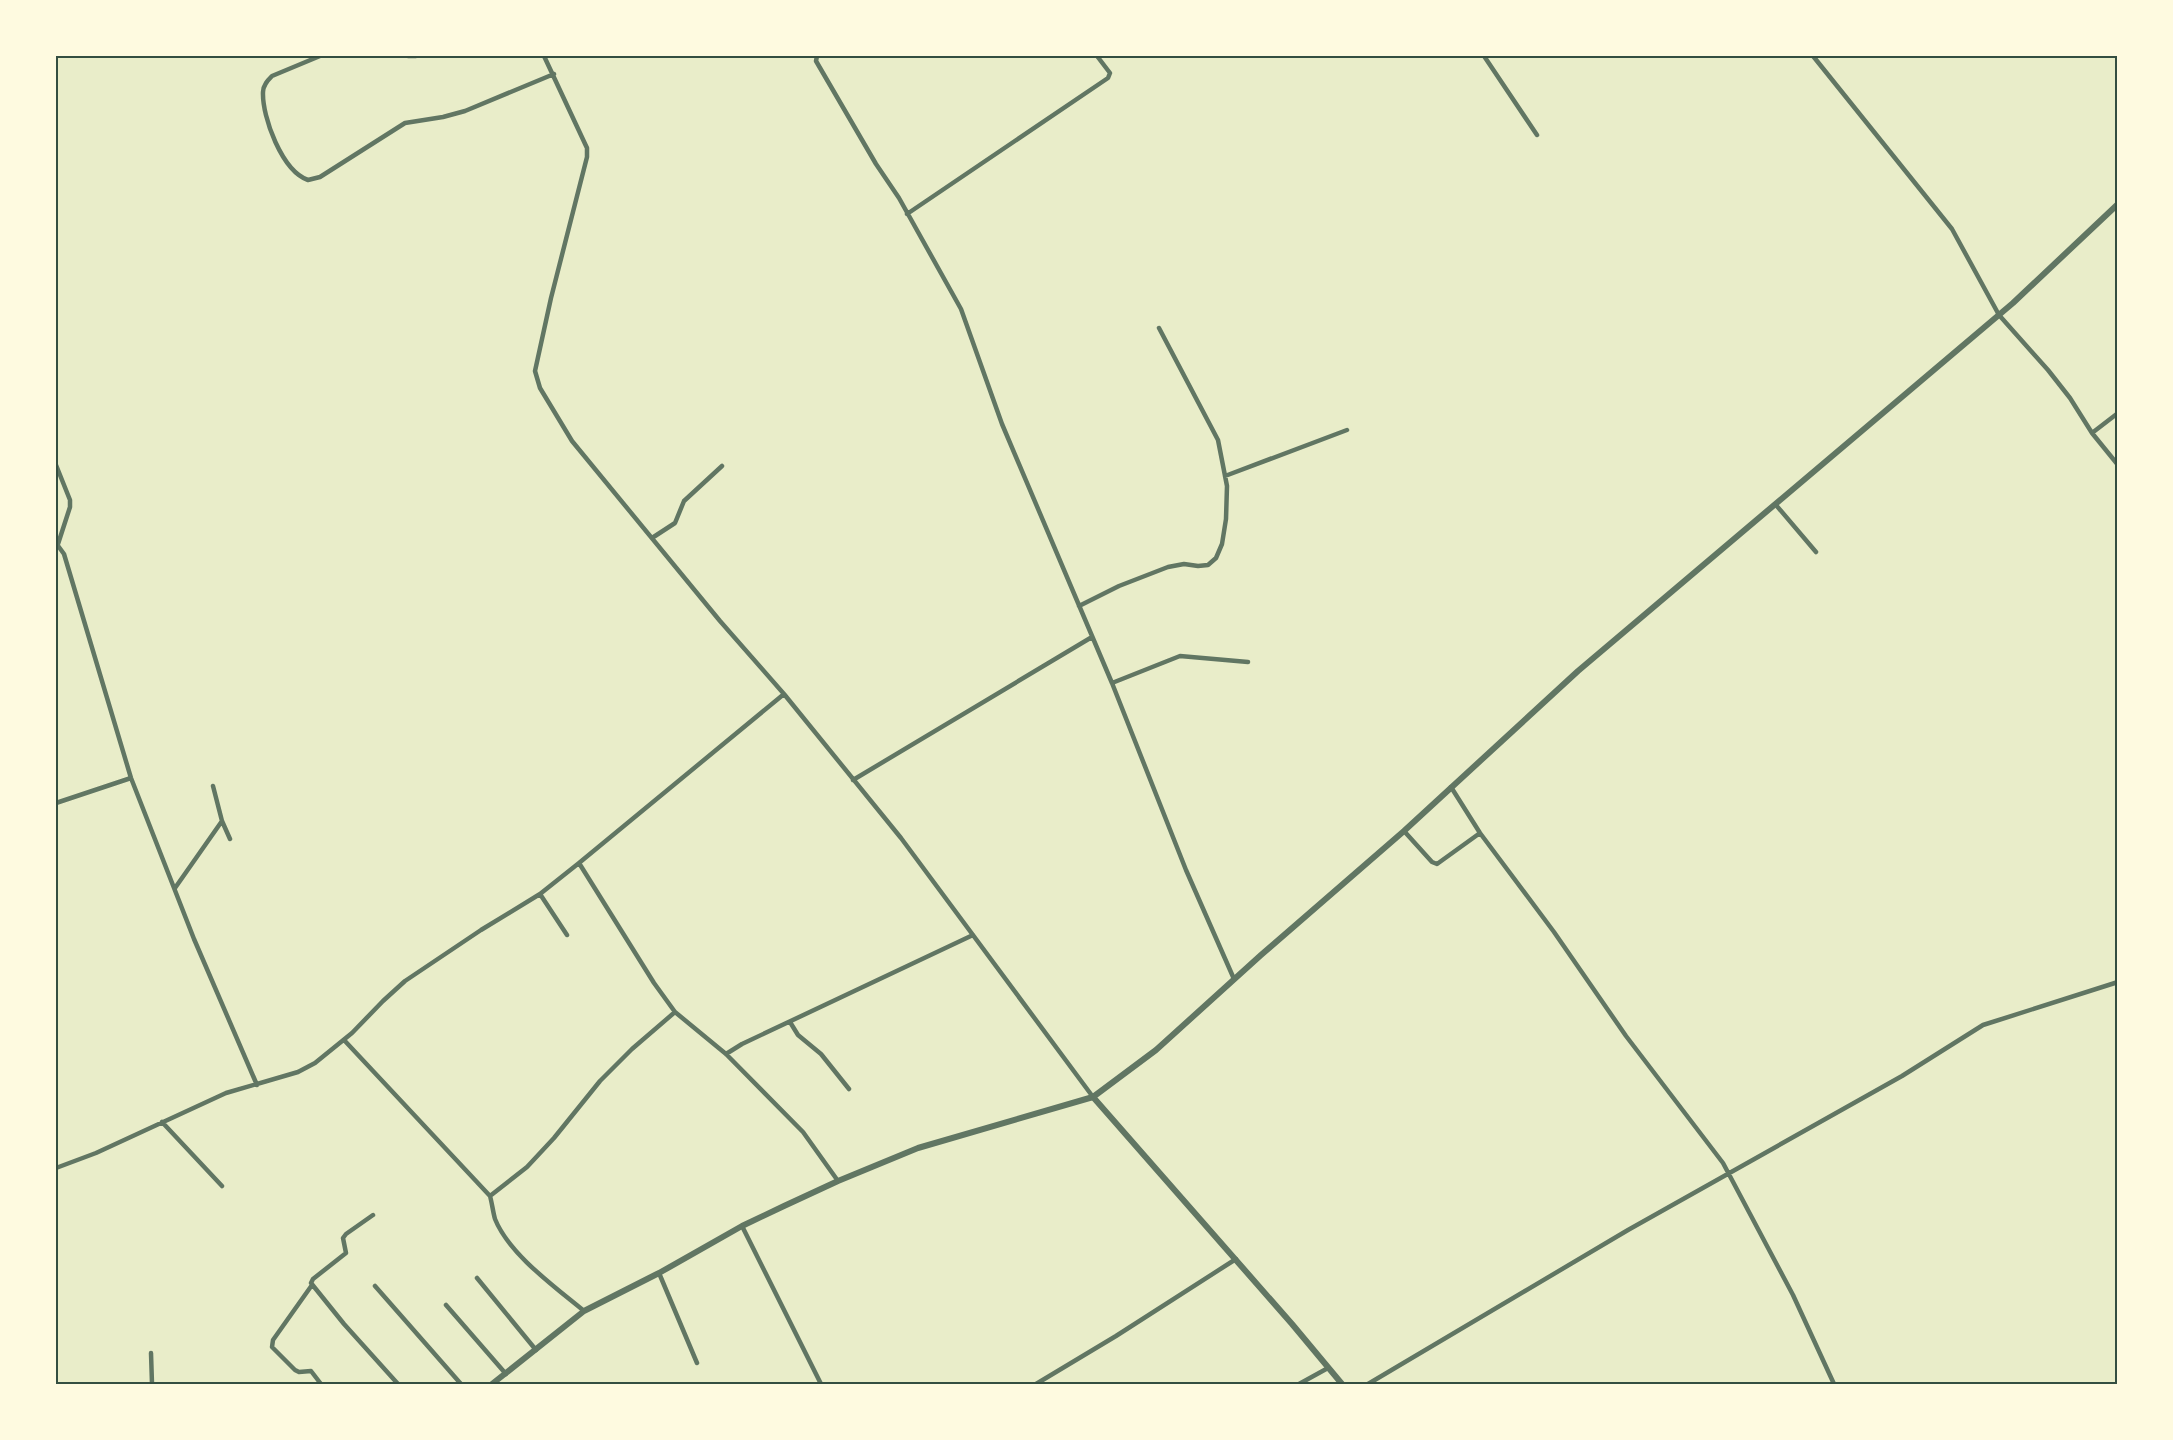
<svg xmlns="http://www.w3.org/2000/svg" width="2173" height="1440" viewBox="0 0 2173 1440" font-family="'Public Sans',sans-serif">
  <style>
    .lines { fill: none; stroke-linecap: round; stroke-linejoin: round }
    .minor { stroke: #617663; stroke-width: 4.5 }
    .tertiary { stroke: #617663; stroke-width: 6 }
    .neatline { fill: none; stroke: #344e41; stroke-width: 2 }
  </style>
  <rect width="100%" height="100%" fill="#e9edc9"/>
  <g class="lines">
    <path class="minor" d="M 320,56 L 272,76 C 268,80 263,85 263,92 C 262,117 282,171 308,180 L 320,177 L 405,123 L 443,117 L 465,111 L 554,74
      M 408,56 L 416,56
      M 544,56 L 587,148 L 587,157 L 551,298 L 535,371 L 540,388 L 572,441 L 720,621 L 784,694 L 901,838 L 1093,1097
      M 817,56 L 816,61 L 876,164 L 899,198 L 961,309 L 1002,424 L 1112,683 L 1186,870 L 1234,979
      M 1484,56 L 1537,135
      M 1813,56 L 1952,229 L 1999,315 L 2048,370 L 2070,398 L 2092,433 L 2118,465
      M 907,214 L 1108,78 L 1110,73 L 1097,56
      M 2092,433 L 2118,413
      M 56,465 L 70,500 L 70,507 L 58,544
      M 1225,476 L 1347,430
      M 1776,505 L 1816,552
      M 652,538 L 675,523 L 684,501 L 722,466
      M 56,543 L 64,554 L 131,778 L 194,939 L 257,1085
      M 1079,606 L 1119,586 L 1168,567 L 1184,564 L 1198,566 L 1208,565 L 1216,558 L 1222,544 L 1226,519 L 1227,486 L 1218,440 L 1159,328
      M 1112,683 L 1180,656 L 1248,662
      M 784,694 L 579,863 L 654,983 L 675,1012 L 726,1054 L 803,1132 L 838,1181
      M 853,780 L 1092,637
      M 213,786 L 222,821 L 230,839
      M 1451,787 L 1480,833 L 1554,932 L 1626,1036 L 1723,1163 L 1793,1295 L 1834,1384
      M 56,803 L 131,778
      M 1404,831 L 1432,862 L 1437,864 L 1480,833
      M 175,888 L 222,821
      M 540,894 L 567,935
      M 790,1022 L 798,1035 L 821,1054 L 849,1089
      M 344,1040 L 490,1196 C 492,1203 493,1212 495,1219 C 509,1254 555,1287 584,1311
      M 726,1054 L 742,1044 L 973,935
      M 162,1122 L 222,1186
      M 56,1168 L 96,1153 L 226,1093 L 298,1072 L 315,1063 L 352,1033 L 383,1001 L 405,981 L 481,930 L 540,894 L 579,863
      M 490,1196 L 527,1167 L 554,1138 L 600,1081 L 632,1049 L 675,1012
      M 373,1215 L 346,1234 L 343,1238 L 346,1253 L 313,1279 L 311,1283 L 344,1324 L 398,1384
      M 742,1226 L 821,1384
      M 659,1273 L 697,1363
      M 477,1278 L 536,1350
      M 312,1285 L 273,1340 L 272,1347 L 295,1370 L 299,1372 L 311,1371 L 321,1384
      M 375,1286 L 461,1384
      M 446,1305 L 506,1374
      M 151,1353 L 152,1384
      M 1036,1384 L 1116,1336 L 1236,1259
      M 1299,1384 L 1328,1368
      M 1368,1384 L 1628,1230 L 1902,1076 L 1983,1025 L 2118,982"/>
    <path class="tertiary" d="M 1093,1097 L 1292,1324 L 1342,1384
      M 492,1384 L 584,1311 L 659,1273 L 742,1226 L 784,1206 L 838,1181 L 918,1148 L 1093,1097 L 1156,1050 L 1261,955 L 1404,831 L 1578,671 L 2013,303 L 2118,204"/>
  </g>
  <rect width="2173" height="1440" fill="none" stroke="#fefae0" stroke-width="114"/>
  <rect x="57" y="57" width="2059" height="1326" class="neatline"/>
</svg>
